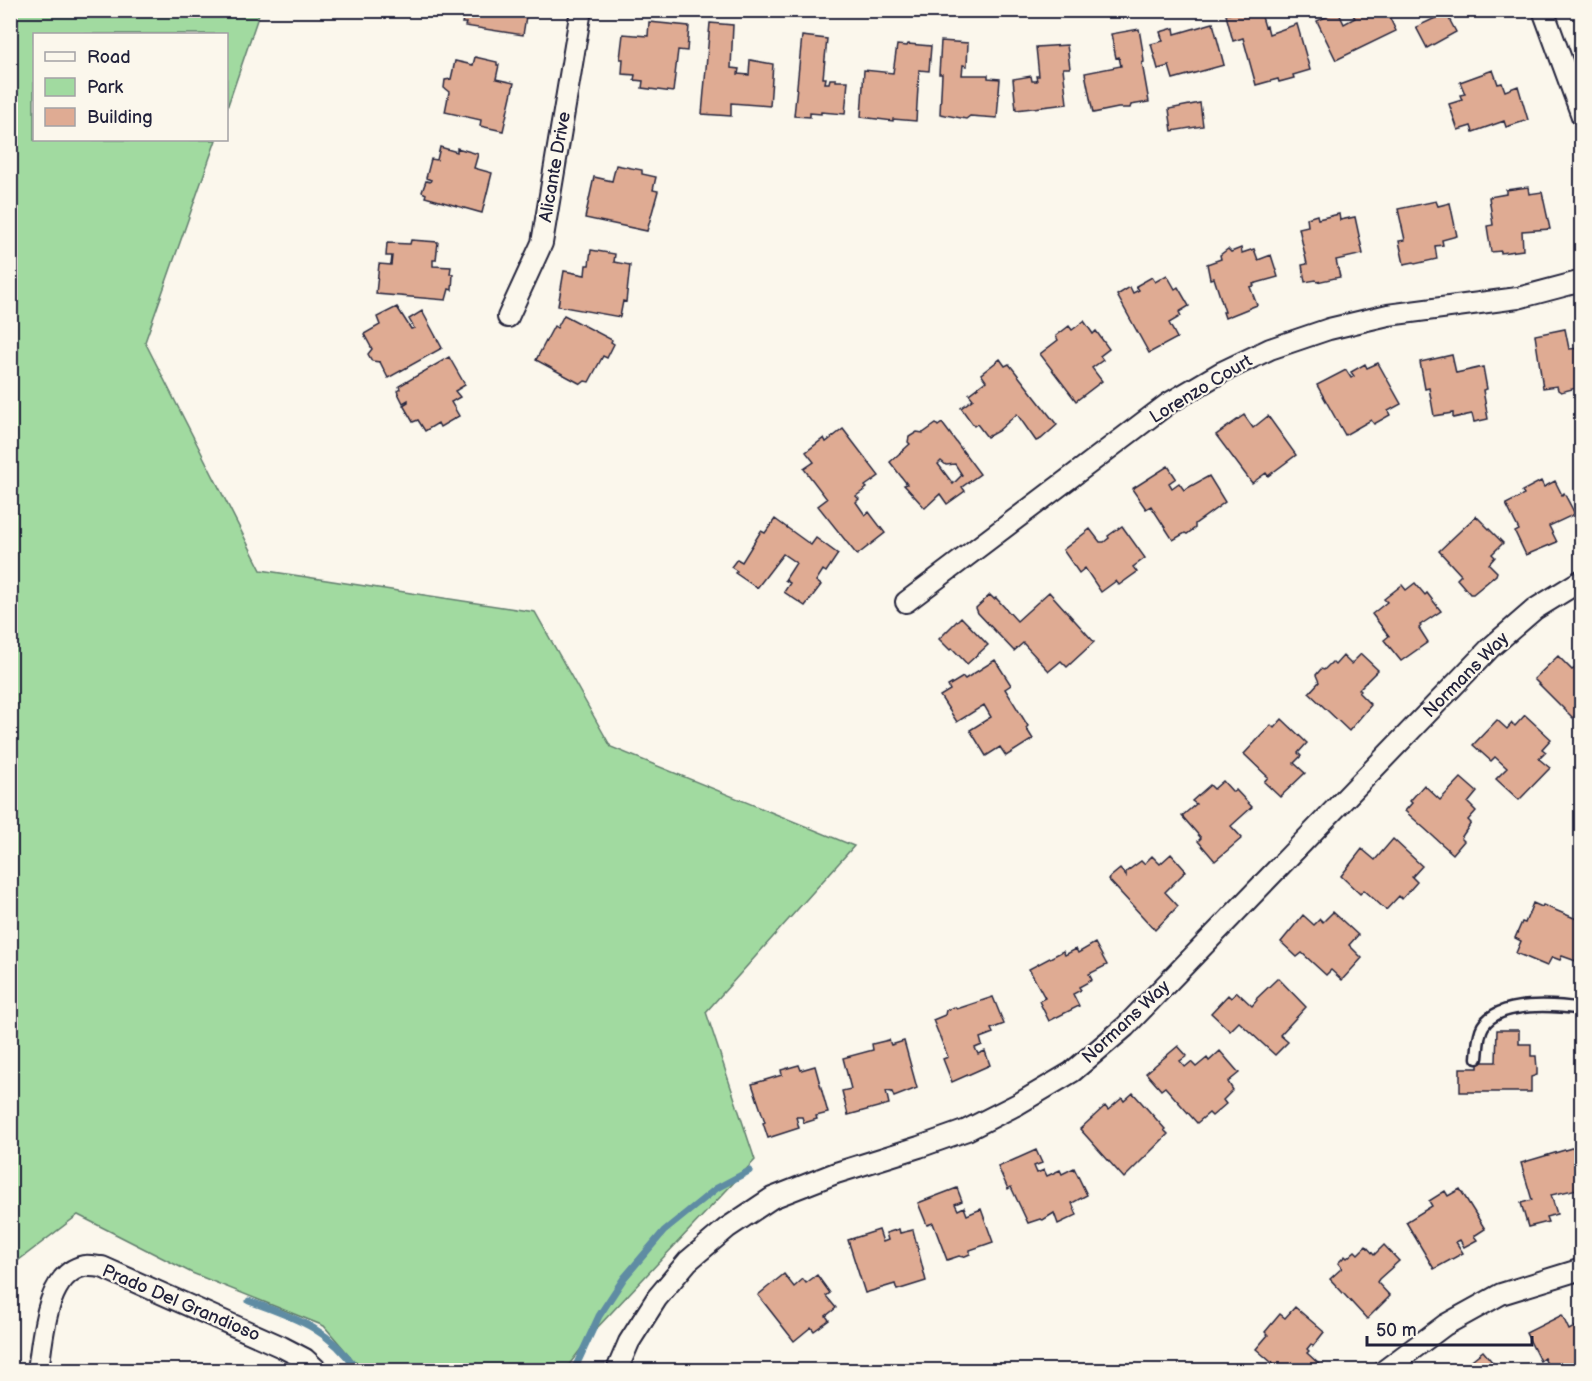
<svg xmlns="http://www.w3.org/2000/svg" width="1592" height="1381" viewBox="0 0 1592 1381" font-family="'Balsamiq Sans',sans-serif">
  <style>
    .green { fill: #a1daa0; stroke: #627e6e; stroke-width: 1.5 }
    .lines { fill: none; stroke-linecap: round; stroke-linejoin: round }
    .stream { stroke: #5f8ca3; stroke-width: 7 }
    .building { fill: #dfab93; stroke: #22223b; stroke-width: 1.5; fill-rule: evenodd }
    .lane-casing { stroke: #22223b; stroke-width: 15 }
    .street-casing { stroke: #22223b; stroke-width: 24 }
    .lane { stroke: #fbf7ec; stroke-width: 10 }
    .street { stroke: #fbf7ec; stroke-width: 20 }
    .labels { text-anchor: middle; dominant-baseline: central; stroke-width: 4.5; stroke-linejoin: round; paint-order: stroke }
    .street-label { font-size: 18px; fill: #22223b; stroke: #fbf7ec }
  </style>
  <rect width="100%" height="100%" fill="#fbf7ec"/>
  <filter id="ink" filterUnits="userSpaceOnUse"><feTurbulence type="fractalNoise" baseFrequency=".0167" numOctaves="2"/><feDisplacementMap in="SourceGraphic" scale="12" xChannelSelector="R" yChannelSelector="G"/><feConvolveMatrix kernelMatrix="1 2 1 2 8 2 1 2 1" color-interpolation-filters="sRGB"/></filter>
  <g filter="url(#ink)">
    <path class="green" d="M 11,10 L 260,11 L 227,108 L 226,34 L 34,34 L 34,140 L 216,140 L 145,342 L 261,570 L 535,612 L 611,747 L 854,846 L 706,1012 L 755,1160 L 596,1329 L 565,1370 L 362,1370 L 324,1326 L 192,1273 L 78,1215 L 11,1266 Z"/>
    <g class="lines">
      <path class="stream" d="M 249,1301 C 295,1318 329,1328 357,1370
        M 574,1370 L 599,1316 L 624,1278 L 664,1231 L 717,1188 L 749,1171"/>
    </g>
    <path class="building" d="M 527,10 L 523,35 L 465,26 L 466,23 L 462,23 L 465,11 Z
      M 1241,10 L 1260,10 L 1265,27 L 1267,26 L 1269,34 L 1297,24 L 1310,70 L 1293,75 L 1294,78 L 1279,82 L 1278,79 L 1256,85 L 1243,38 L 1233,41 L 1226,15 Z
      M 1359,10 L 1386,10 L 1396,31 L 1336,60 L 1317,21 L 1338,11 L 1344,24 L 1355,18 L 1353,15 L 1360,12 Z
      M 1446,13 L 1456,32 L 1427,48 L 1416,27 Z
      M 649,22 L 689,26 L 687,51 L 678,50 L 673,92 L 642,88 L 643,81 L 634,80 L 635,75 L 622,74 L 623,59 L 620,59 L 623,34 L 648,36 Z
      M 710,23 L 733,25 L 731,68 L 739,69 L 738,74 L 749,75 L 750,60 L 773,64 L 770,106 L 731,103 L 731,116 L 702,114 Z
      M 1213,23 L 1224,65 L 1173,79 L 1169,66 L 1158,69 L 1151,44 L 1163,41 L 1160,32 L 1174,28 L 1175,34 Z
      M 1139,29 L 1143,52 L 1144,62 L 1142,63 L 1149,102 L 1131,105 L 1130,108 L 1118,108 L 1093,113 L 1085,73 L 1121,66 L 1119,57 L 1116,58 L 1111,34 Z
      M 802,36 L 827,39 L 823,78 L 826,78 L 825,83 L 829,83 L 830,79 L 836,79 L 836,81 L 848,81 L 845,114 L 821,112 L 821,114 L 810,113 L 810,117 L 794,116 Z
      M 941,41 L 968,43 L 967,66 L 963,65 L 962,75 L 988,75 L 988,78 L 1000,79 L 997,118 L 970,116 L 966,119 L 940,114 L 942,74 L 939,74 Z
      M 908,44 L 931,46 L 929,71 L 919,70 L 916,121 L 893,119 L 893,121 L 861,117 L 864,70 L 893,73 L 897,45 L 907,46 Z
      M 1067,45 L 1070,68 L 1063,68 L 1067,104 L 1016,110 L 1013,79 L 1031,76 L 1032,81 L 1037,81 L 1036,76 L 1039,76 L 1036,47 Z
      M 475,57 L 497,62 L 497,65 L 499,65 L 496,79 L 514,83 L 503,131 L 480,126 L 481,120 L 445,112 L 449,92 L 444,88 L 445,80 L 451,79 L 455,61 L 473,65 Z
      M 1493,70 L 1498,84 L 1502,83 L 1505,91 L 1518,86 L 1528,120 L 1506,127 L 1504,121 L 1473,132 L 1471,126 L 1458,130 L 1449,104 L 1462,100 L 1460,95 L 1465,94 L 1460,82 Z
      M 1200,103 L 1203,126 L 1172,131 L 1169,109 Z
      M 440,147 L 457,152 L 457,148 L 478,154 L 474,168 L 492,173 L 482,213 L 425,197 L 426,194 L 422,192 L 426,181 L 430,182 L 431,180 L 426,178 L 431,159 L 437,160 Z
      M 616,165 L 642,170 L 642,174 L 656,177 L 653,190 L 658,191 L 647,231 L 585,218 L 594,177 L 612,181 Z
      M 1528,187 L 1529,194 L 1542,192 L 1550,229 L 1522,231 L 1523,250 L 1501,253 L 1501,251 L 1491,252 L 1487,226 L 1493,225 L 1489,197 L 1506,194 L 1506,190 Z
      M 1436,201 L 1438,206 L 1450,203 L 1457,236 L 1442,240 L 1443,245 L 1435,246 L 1437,259 L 1415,264 L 1414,262 L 1404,264 L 1399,241 L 1405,240 L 1398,209 Z
      M 1339,214 L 1340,220 L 1355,217 L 1363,254 L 1336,260 L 1340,277 L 1317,282 L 1316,280 L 1305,282 L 1302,265 L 1307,264 L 1299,228 L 1308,226 L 1307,218 L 1317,215 L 1318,219 Z
      M 411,240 L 438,242 L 436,260 L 433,260 L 433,266 L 451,267 L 450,274 L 453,274 L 452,290 L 449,289 L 446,300 L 376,294 L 379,264 L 391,265 L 392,256 L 386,256 L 387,243 L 410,244 Z
      M 1241,248 L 1242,253 L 1254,249 L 1258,260 L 1271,255 L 1278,277 L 1253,284 L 1254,286 L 1250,287 L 1257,305 L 1225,318 L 1223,312 L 1225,312 L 1214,278 L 1210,279 L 1207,264 L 1221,259 L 1220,255 L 1228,249 L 1231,252 Z
      M 591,250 L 615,254 L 614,262 L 630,265 L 626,302 L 623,301 L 620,317 L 558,306 L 564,271 L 585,275 L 586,265 L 589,265 Z
      M 1167,275 L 1175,289 L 1178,287 L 1189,306 L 1179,312 L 1181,316 L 1169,323 L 1177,338 L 1149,353 L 1117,295 L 1130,287 L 1133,293 L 1139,290 L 1136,286 L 1152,277 L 1155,282 Z
      M 397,307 L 411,329 L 414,328 L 409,319 L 422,311 L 442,348 L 388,378 L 380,362 L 372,361 L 368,354 L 372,349 L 364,334 L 380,325 L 377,317 Z
      M 564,315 L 612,340 L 611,342 L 614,344 L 607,358 L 603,356 L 589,382 L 585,381 L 581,384 L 536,360 L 554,326 L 557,328 Z
      M 1084,321 L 1093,334 L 1096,331 L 1109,349 L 1100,356 L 1103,360 L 1092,368 L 1102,381 L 1076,401 L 1040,354 L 1058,340 L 1056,336 L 1069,326 L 1072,330 Z
      M 1565,329 L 1569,349 L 1582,348 L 1580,387 L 1561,392 L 1558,390 L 1557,386 L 1543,388 L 1535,335 Z
      M 1452,355 L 1456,373 L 1483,367 L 1487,389 L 1483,390 L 1488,419 L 1474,422 L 1472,414 L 1453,418 L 1453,413 L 1434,416 L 1429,388 L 1425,389 L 1420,362 Z
      M 449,357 L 465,385 L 455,391 L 460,397 L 451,402 L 459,416 L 440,427 L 438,423 L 425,431 L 418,420 L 413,422 L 403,405 L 408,402 L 408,400 L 403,403 L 397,391 L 400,389 L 399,386 Z
      M 1000,359 L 1005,366 L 1009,364 L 1057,425 L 1041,439 L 1036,441 L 1017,414 L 998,431 L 987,437 L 977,424 L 974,426 L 961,408 L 973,399 L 969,394 L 986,381 L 981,374 Z
      M 1378,363 L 1401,404 L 1388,411 L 1390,415 L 1374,424 L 1371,420 L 1345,435 L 1317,385 L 1346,370 L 1351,378 L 1354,376 L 1351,372 L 1365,364 L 1367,368 Z
      M 1244,415 L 1253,428 L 1268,416 L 1296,455 L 1268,476 L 1266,473 L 1252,483 L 1216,435 Z
      M 942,423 L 980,474 L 962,487 L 965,491 L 947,504 L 940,494 L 925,508 L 904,485 L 907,484 L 890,462 L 910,444 L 908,442 L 909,437 L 917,432 L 923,433 L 936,424 L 938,426 ZM 941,461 L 946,465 L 955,464 L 962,475 L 953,484 L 938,464 Z
      M 843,429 L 879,476 L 865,486 L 867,488 L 856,496 L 859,499 L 856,502 L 865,515 L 869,512 L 885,533 L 857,555 L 818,506 L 827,499 L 804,469 L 814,462 L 806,452 L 824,438 L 826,442 Z
      M 1168,466 L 1176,478 L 1169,483 L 1172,488 L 1179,483 L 1184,490 L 1209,476 L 1225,502 L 1195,524 L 1195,528 L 1187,534 L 1185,533 L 1173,540 L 1151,506 L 1146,509 L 1132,489 Z
      M 1541,481 L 1544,487 L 1555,481 L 1562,495 L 1564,493 L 1575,514 L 1549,526 L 1557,542 L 1526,555 L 1515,532 L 1519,530 L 1506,504 L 1524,495 L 1522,491 Z
      M 1476,516 L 1503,543 L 1492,554 L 1495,557 L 1489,564 L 1497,572 L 1496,575 L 1473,594 L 1470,594 L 1457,579 L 1461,575 L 1439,551 Z
      M 775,519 L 811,545 L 816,538 L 838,554 L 826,572 L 823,570 L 816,581 L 821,585 L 805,606 L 784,592 L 790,583 L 785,580 L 796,563 L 783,554 L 757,588 L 735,573 L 737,571 L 731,567 L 737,559 L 742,562 L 761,531 L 765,533 Z
      M 1122,526 L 1145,558 L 1133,567 L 1137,572 L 1119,585 L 1116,581 L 1101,592 L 1085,568 L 1079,573 L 1063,550 L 1090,529 L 1100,542 L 1104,542 L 1109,538 L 1108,536 Z
      M 1415,583 L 1425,595 L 1427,593 L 1441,611 L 1420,625 L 1421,626 L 1419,628 L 1428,642 L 1401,661 L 1384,640 L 1389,636 L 1372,614 L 1387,602 L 1384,599 L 1402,585 L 1406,590 Z
      M 1049,592 L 1094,642 L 1067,667 L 1061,661 L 1049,671 L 1023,643 L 1014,651 L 978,613 L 976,608 L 990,595 L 994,599 L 996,598 L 1017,621 Z
      M 961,617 L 988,645 L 967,664 L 952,648 L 950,650 L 939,639 Z
      M 1361,654 L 1378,670 L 1359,689 L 1361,691 L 1359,693 L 1371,705 L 1349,731 L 1309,693 L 1319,682 L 1316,675 L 1321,669 L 1324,670 L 1332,662 L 1335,665 L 1343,656 L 1351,664 Z
      M 1558,656 L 1572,670 L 1582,664 L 1582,709 L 1573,718 L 1534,679 Z
      M 995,660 L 1011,685 L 1005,689 L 1028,726 L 1026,728 L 1033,739 L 1006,756 L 1000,747 L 986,756 L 970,730 L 991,717 L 984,705 L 957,722 L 940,696 L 950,690 L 948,686 L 963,677 L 965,679 Z
      M 1525,715 L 1551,739 L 1542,749 L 1546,752 L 1539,759 L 1550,768 L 1519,800 L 1496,779 L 1507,768 L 1495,757 L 1491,761 L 1473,745 L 1497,720 L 1507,729 L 1512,723 L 1515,726 Z
      M 1282,719 L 1307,743 L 1298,753 L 1301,756 L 1294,763 L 1305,773 L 1280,797 L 1264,782 L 1268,777 L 1244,754 L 1271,725 L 1274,728 Z
      M 1461,778 L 1477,792 L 1468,803 L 1476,811 L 1468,820 L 1471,823 L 1461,838 L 1464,841 L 1453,854 L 1405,811 L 1412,803 L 1410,801 L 1424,785 L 1440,800 Z
      M 1223,781 L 1233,792 L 1236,790 L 1252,807 L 1231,826 L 1242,838 L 1215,861 L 1198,841 L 1201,838 L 1182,816 L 1196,804 L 1192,801 L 1210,785 L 1214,789 Z
      M 1393,839 L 1422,866 L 1412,877 L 1417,882 L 1402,899 L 1399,896 L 1386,910 L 1364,890 L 1360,894 L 1341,876 L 1362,849 L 1375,860 Z
      M 1171,854 L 1186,871 L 1165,892 L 1178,906 L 1155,930 L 1108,879 L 1120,869 L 1126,876 L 1126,872 L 1141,861 L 1144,864 L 1152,856 L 1160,864 Z
      M 1533,903 L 1542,907 L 1543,905 L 1579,920 L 1578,924 L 1582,926 L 1582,947 L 1576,961 L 1562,956 L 1560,960 L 1552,957 L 1547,966 L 1516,953 L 1521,941 L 1515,938 L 1522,922 L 1525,923 Z
      M 1333,912 L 1358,935 L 1349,945 L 1362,958 L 1342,980 L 1331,970 L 1326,975 L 1302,953 L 1297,957 L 1281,942 L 1303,915 L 1314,925 L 1320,919 L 1323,922 Z
      M 1095,943 L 1107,965 L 1089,974 L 1092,980 L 1079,987 L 1081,990 L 1073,994 L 1079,1006 L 1049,1021 L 1039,1001 L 1045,998 L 1029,969 L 1063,951 L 1065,955 L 1076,949 L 1078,953 Z
      M 1278,978 L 1306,1007 L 1280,1035 L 1288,1042 L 1275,1055 L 1239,1022 L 1230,1031 L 1211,1013 L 1228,995 L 1231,998 L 1237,992 L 1252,1006 L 1257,1000 L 1256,999 Z
      M 993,997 L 1004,1024 L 991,1029 L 993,1033 L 980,1038 L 982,1045 L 975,1048 L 978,1054 L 985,1051 L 990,1065 L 952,1082 L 943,1059 L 948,1057 L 933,1020 L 945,1015 L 946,1010 L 954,1007 L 957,1009 Z
      M 1497,1030 L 1519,1030 L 1519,1044 L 1531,1044 L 1531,1056 L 1536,1056 L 1537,1069 L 1537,1075 L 1531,1077 L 1531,1092 L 1460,1092 L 1460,1068 L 1478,1068 L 1478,1062 L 1496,1062 Z
      M 889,1040 L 891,1045 L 904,1041 L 917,1088 L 894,1097 L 892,1092 L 886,1091 L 889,1104 L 848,1115 L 842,1091 L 851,1089 L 843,1058 L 873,1050 L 872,1044 Z
      M 1178,1046 L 1187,1056 L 1180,1061 L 1185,1067 L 1191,1062 L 1196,1067 L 1207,1058 L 1209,1061 L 1220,1051 L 1239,1073 L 1228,1082 L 1233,1090 L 1223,1100 L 1226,1104 L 1212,1116 L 1209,1113 L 1197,1123 L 1165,1087 L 1161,1090 L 1146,1073 Z
      M 799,1065 L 801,1070 L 815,1066 L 828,1113 L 816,1116 L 817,1119 L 804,1123 L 802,1117 L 796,1117 L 799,1128 L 768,1138 L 763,1123 L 765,1122 L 752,1084 L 782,1075 L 781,1070 Z
      M 1133,1093 L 1165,1129 L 1164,1130 L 1168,1134 L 1124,1178 L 1080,1129 L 1105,1106 L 1108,1110 L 1122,1098 L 1124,1101 Z
      M 1575,1147 L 1582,1169 L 1582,1188 L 1551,1195 L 1557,1214 L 1546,1217 L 1548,1222 L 1528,1227 L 1521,1203 L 1532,1200 L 1521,1163 Z
      M 1036,1150 L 1042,1163 L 1034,1166 L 1037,1173 L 1044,1170 L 1047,1176 L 1060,1170 L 1062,1174 L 1074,1168 L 1087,1195 L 1072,1203 L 1077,1215 L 1058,1224 L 1054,1213 L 1043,1220 L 1040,1219 L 1028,1223 L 1011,1187 L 1008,1189 L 998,1167 Z
      M 957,1188 L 962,1201 L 955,1204 L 958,1210 L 964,1207 L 967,1215 L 981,1209 L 993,1242 L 970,1250 L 970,1254 L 963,1257 L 959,1256 L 947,1260 L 933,1223 L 927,1225 L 918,1203 Z
      M 1460,1189 L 1485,1229 L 1474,1236 L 1477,1240 L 1464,1247 L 1460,1240 L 1456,1242 L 1463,1253 L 1434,1269 L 1406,1222 L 1432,1206 L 1429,1201 L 1445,1191 L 1448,1196 Z
      M 899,1229 L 900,1233 L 913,1230 L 926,1281 L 897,1290 L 895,1284 L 865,1293 L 848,1240 L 879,1230 L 883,1242 L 888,1240 L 886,1233 Z
      M 1384,1245 L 1399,1261 L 1379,1279 L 1377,1282 L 1390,1296 L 1367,1319 L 1330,1279 L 1342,1268 L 1338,1263 L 1345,1256 L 1347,1258 L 1355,1251 L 1358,1254 L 1366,1246 L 1374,1255 Z
      M 784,1274 L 794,1287 L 803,1279 L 806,1283 L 817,1275 L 830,1293 L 826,1296 L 836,1308 L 826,1316 L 829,1320 L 814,1331 L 811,1327 L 794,1341 L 758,1295 Z
      M 1295,1307 L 1324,1332 L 1313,1346 L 1311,1344 L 1307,1349 L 1309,1351 L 1307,1353 L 1320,1365 L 1315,1370 L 1278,1370 L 1279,1369 L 1256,1349 L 1268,1335 L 1265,1332 L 1280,1314 L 1285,1318 Z
      M 1562,1315 L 1569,1330 L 1576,1326 L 1578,1331 L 1582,1330 L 1582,1370 L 1550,1370 L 1544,1358 L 1540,1361 L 1526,1333 Z
      M 1483,1351 L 1499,1370 L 1466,1370 L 1463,1367 Z
      M 714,1364 L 715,1370 L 691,1370 L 691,1367 Z"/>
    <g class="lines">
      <g class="lane-casing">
        <path id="lane" d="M 1477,1058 C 1478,1049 1478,1034 1483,1026 C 1499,1000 1556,1005 1582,1009"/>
      </g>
      <g class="street-casing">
        <path id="street" d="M 1543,10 L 1582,116
          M 508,317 L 542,243 L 581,10
          M 906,602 L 1169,403 L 1220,373 L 1270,349 L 1329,329 L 1388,315 L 1518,298 L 1582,281
          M 38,1370 C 43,1339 45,1274 84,1266 C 89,1265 97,1267 102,1267 L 282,1347 L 305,1359 L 317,1370
          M 617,1370 L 629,1342 L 657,1298 L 688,1261 L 727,1228 L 772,1198 L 836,1173 L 919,1147 L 967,1130 L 1018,1104 L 1072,1072 L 1125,1027 L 1490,648 L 1535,609 L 1582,580
          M 1385,1370 L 1445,1325 L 1501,1294 L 1582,1269"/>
      </g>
      <use href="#lane" class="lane"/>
      <use href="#street" class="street"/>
    </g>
  </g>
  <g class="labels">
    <g class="street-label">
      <text transform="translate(555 167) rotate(-80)">Alicante Drive</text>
      <text transform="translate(1201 389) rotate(-31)">Lorenzo Court</text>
      <text transform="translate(1466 675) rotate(-45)">Normans Way</text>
      <text transform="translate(1126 1022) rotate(-43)">Normans Way</text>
      <text transform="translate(181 1303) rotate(23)">Prado Del Grandioso</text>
    </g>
  </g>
  <rect width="1592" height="1381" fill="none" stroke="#fbf7ec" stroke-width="36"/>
  <rect x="18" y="18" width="1556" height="1345" fill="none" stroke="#22223b" stroke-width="2" filter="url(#ink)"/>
  <rect x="33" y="33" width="195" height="108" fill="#fbf7ec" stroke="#a4a2a5" stroke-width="1.5"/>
  <rect x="45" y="52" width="30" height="9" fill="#fbf7ec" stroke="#a4a2a5" stroke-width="1.5"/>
  <text x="87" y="63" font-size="18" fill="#22223b">Road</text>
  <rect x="45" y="78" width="30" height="18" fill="#a1daa0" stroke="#a4a2a5" stroke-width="1.5"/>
  <text x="87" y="93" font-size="18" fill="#22223b">Park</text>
  <rect x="45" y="108" width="30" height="18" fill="#dfab93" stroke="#a4a2a5" stroke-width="1.5"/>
  <text x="87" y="123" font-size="18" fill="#22223b">Building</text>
  <path d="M1367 1336v9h165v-9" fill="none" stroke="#22223b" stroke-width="3"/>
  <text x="1376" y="1336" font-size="18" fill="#22223b" stroke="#fbf7ec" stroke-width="4.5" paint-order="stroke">50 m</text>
</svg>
